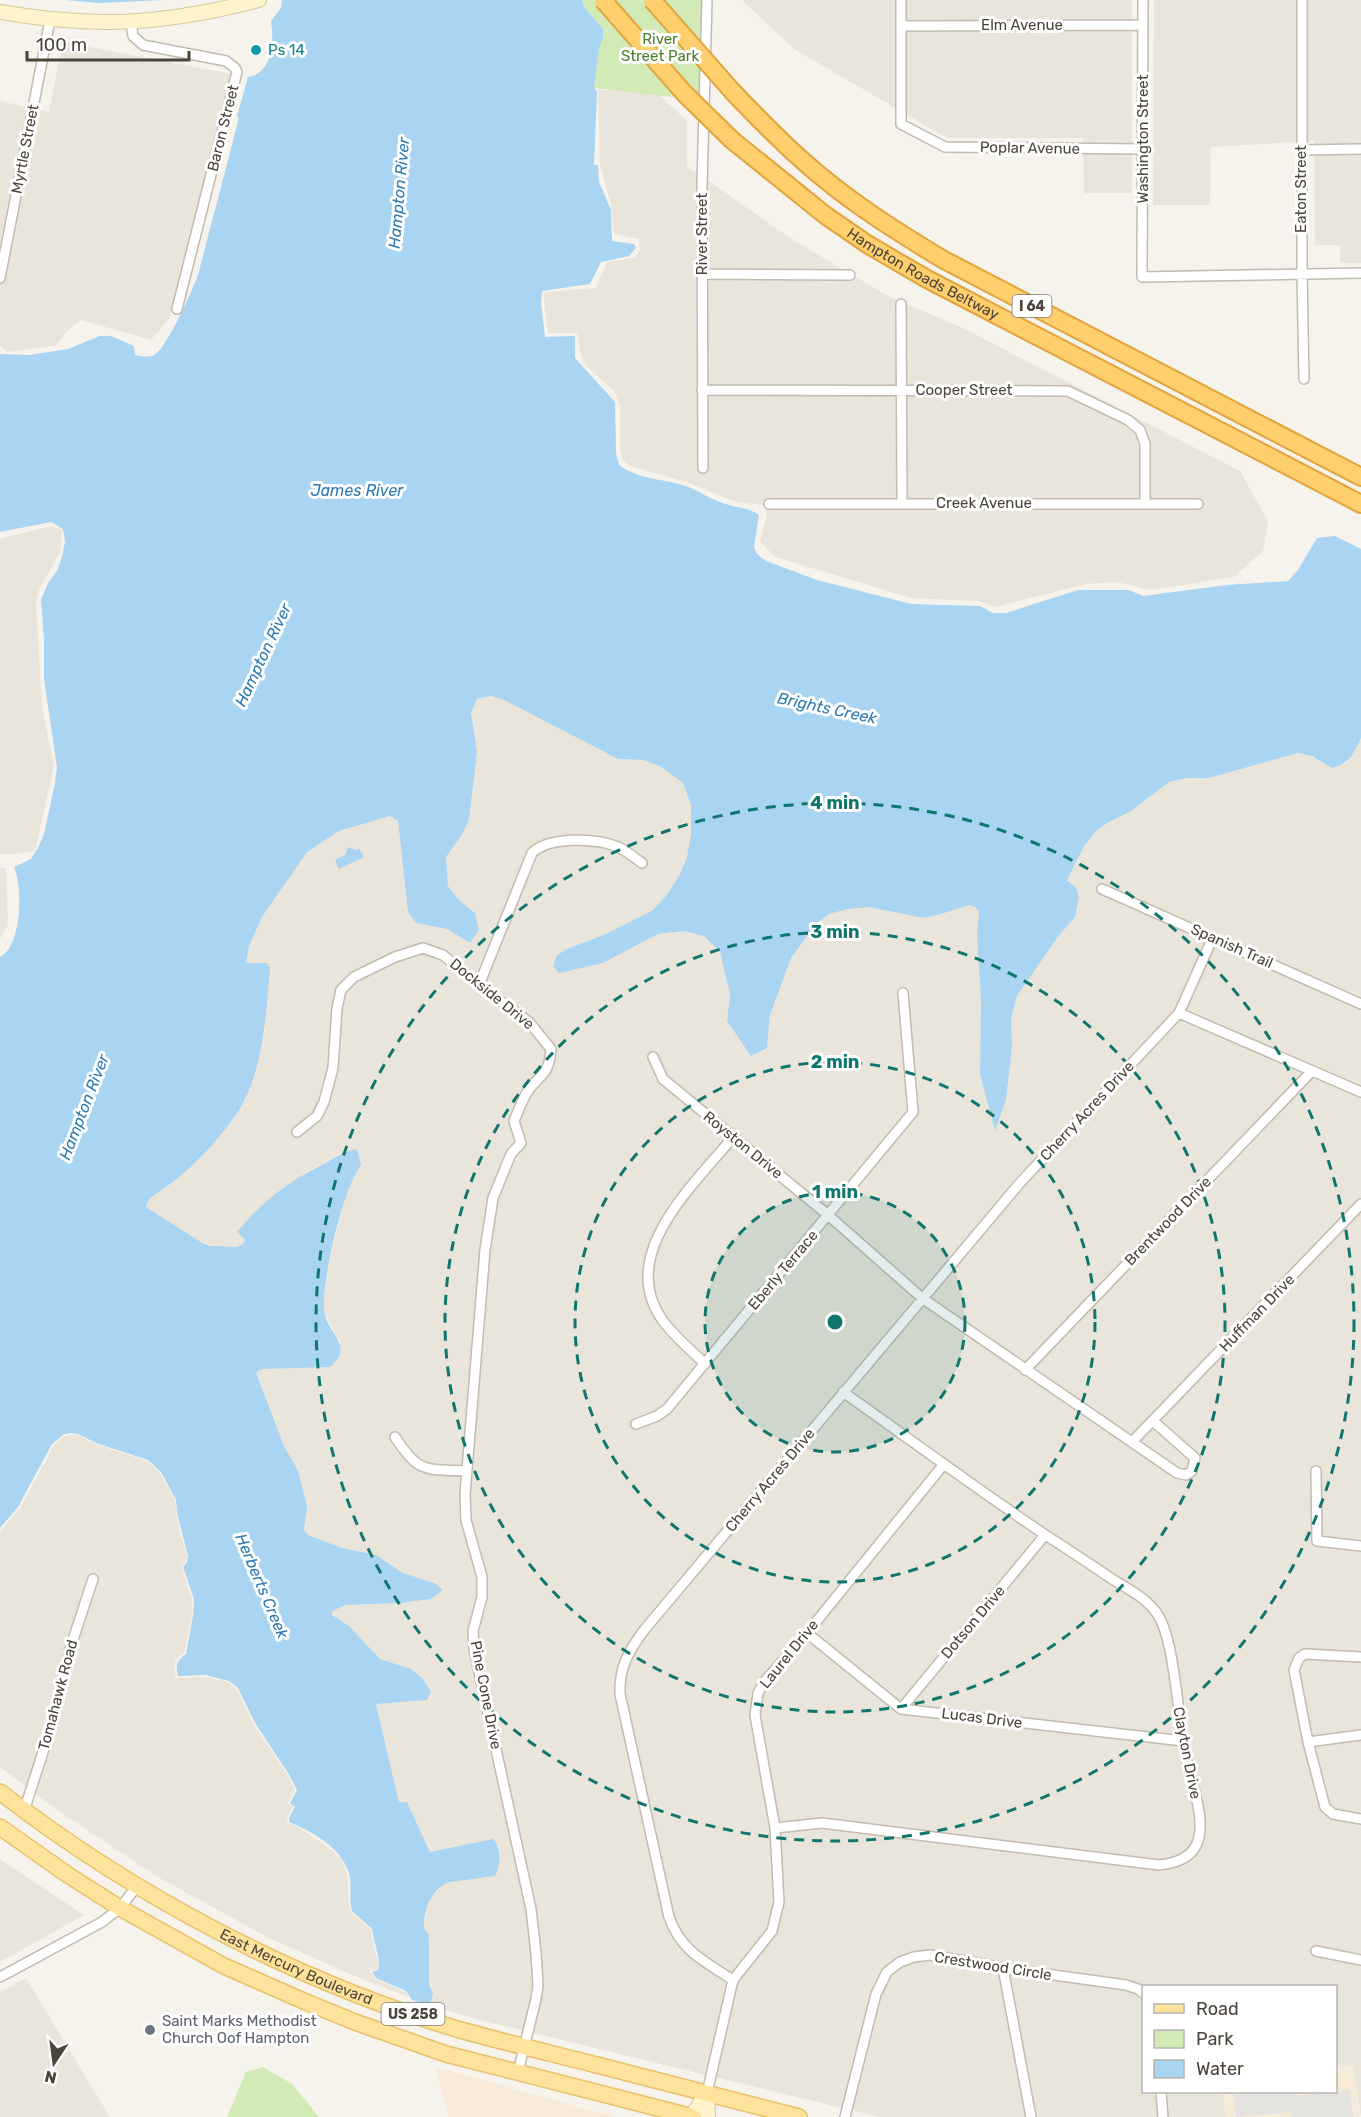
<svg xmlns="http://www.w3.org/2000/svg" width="1361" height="2117" viewBox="0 0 1361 2117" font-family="Rubik,sans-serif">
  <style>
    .residential { fill: #eae5da }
    .commercial { fill: #f7ead8 }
    .green { fill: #d2eab5 }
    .parking { fill: #e5e3e0 }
    .water { fill: #a9d4f2 }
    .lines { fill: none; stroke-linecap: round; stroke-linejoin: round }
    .street-casing { stroke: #c2bbae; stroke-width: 12 }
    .secondary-casing { stroke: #d6c79b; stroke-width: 16 }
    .primary-casing { stroke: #e6c16a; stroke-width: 18 }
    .highway-casing { stroke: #e0a43c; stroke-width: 20 }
    .street { stroke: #fff; stroke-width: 9 }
    .secondary { stroke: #fff3cd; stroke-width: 14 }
    .primary { stroke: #ffe39c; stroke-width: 15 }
    .highway { stroke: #ffcf6e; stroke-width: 16 }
    .highway-bridge-casing { stroke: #e0a43c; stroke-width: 20; stroke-linecap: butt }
    .highway-bridge { stroke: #ffcf6e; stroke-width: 16 }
    .ring { fill: none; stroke: #0f766e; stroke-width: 3; stroke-dasharray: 10 8 }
    .culture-dot { fill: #0f9aa8; stroke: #fff; stroke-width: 2 }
    .worship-dot { fill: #6b7280; stroke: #fff; stroke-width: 2 }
    .labels { text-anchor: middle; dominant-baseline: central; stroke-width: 6; stroke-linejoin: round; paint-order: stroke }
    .shield { fill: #fff; stroke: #817c74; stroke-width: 1.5 }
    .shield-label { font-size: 14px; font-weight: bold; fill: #4b4439 }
    .street-label { font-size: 15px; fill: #4b4439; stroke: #fff }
    .park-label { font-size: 15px; fill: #4a7f2a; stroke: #fff }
    .culture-label { font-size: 15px; fill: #0d838f; stroke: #fff; text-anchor: start }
    .worship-label { font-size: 15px; fill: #5b616d; stroke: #fff; text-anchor: start }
    .water-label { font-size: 16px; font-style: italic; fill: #2e7ab2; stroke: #fff }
    .centre { fill: #0f766e; stroke: #fff; stroke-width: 3 }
    .ring-label { font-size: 18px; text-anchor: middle; font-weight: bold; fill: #0f766e; stroke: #fff; stroke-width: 6; stroke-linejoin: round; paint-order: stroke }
  </style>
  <rect width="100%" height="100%" fill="#f6f3ec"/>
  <path class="residential" d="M 742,0 L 1132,0 L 1132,193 L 1084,193 L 1083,138 L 947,138 L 794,49 Z
    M 1154,0 L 1361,0 L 1361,263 L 1340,263 L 1340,245 L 1315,245 L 1314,141 L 1211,147 L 1210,205 L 1153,205 Z
    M 63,42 L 242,76 L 200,238 L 169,318 L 151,340 L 81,320 L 66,332 L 56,346 L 6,352 L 0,345 L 0,101 L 49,112 Z
    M 598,90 L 654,90 L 687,121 L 687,166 L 793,240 L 890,297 L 961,327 L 1240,471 L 1268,521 L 1263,551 L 1234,577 L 1150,590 L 1117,582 L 1086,584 L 995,607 L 979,601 L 911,598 L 775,557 L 760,541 L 767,515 L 764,505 L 733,501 L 686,482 L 630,466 L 622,459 L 620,445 L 620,406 L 614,391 L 586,366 L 580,352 L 577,333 L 548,333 L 543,292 L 596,288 L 607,262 L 634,258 L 640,251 L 639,239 L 614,234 L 611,205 L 600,164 Z
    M 51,526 L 62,530 L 60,553 L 40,587 L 36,602 L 42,707 L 54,766 L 35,851 L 16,854 L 0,854 L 0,539 Z
    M 491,696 L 504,700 L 618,759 L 643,760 L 660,766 L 683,783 L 691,805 L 691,834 L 687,857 L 679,876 L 666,896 L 653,910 L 606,934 L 567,949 L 557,955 L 553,966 L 559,973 L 603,963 L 658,934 L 684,931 L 704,936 L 720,952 L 730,994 L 727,1022 L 767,1048 L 770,1015 L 791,958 L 817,923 L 829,914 L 848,909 L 869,907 L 923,918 L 938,915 L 969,905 L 975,907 L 979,911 L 977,935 L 981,999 L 980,1074 L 995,1130 L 1006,1100 L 1012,1047 L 1011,1019 L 1017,996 L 1057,938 L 1075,917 L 1076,888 L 1067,880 L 1083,848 L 1094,833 L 1107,823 L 1131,811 L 1169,782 L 1187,778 L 1210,778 L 1298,753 L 1312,756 L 1332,768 L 1346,763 L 1361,738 L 1361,2117 L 1353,2066 L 1336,2068 L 1336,1986 L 1144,1986 L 1144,2092 L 1223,2092 L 1226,2117 L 879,2117 L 480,2020 L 425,2004 L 431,2001 L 432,1994 L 429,1984 L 424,1930 L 424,1922 L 427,1906 L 432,1896 L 444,1884 L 466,1879 L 461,1846 L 430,1852 L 407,1802 L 399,1802 L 376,1704 L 427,1700 L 423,1679 L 411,1669 L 380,1659 L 349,1626 L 332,1615 L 332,1610 L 346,1605 L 401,1603 L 431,1599 L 443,1590 L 434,1583 L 403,1574 L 376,1555 L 342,1548 L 308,1535 L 304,1530 L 307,1506 L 298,1471 L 284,1446 L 256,1373 L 259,1370 L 263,1369 L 319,1367 L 341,1343 L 324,1313 L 324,1298 L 330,1258 L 346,1195 L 355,1173 L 361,1165 L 340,1153 L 321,1165 L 306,1172 L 237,1232 L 245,1240 L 243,1244 L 236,1247 L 219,1247 L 201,1242 L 146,1207 L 147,1202 L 155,1194 L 166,1188 L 200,1159 L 234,1119 L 245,1100 L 256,1067 L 265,1028 L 246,964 L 249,946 L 262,917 L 307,852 L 339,831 L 390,816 L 398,821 L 408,912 L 416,923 L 447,929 L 470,943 L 479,930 L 475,913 L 459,900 L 448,886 L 446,857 L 461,836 L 469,820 L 477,752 L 471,713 L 477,699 Z
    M 0,867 L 6,868 L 8,925 L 0,939 Z
    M 71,1435 L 78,1435 L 95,1444 L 147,1461 L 160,1473 L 175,1500 L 178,1526 L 187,1556 L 186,1561 L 181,1567 L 192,1599 L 192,1616 L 184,1653 L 176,1659 L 174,1668 L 176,1678 L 205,1677 L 228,1682 L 237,1690 L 253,1723 L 289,1777 L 295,1790 L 288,1803 L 293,1807 L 287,1818 L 288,1823 L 300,1828 L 332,1850 L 342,1860 L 348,1877 L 349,1906 L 351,1912 L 371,1930 L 375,1952 L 379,1963 L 377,1969 L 370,1971 L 375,1979 L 405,1992 L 409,1997 L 357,1977 L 269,1938 L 156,1876 L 54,1808 L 0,1767 L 0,1531 L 20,1508 L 54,1445 L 63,1437 Z
    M 0,1859 L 84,1915 L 0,1962 Z
    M 26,1978 L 110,2117 L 0,2117 L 0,1992 Z"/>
  <path class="commercial" d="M 1353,2066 L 1360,2117 L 1226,2117 L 1223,2092 L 1336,2092 L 1336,2068 Z
    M 435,2067 L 616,2117 L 449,2117 Z"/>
  <path class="green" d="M 582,0 L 708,0 L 707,101 L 594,88 L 599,49 L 603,38 L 603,29 L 584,7 Z
    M 263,2067 L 292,2084 L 319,2117 L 227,2117 L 246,2072 Z"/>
  <path class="parking" d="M 1350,2090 L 1353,2117 L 1292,2117 L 1291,2112 L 1236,2117 L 1233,2092 L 1296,2092 L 1296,2096 Z"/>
  <path class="water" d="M 66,0 L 163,0 L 99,3 Z
    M 282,0 L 582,0 L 584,7 L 603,29 L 603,38 L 599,49 L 594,88 L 597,92 L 594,165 L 598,165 L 599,182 L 611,210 L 612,241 L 634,244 L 636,248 L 629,256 L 601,262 L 590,284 L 542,291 L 541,302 L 545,337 L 575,336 L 575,358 L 615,402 L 616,453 L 619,465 C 641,482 672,478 695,490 C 707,496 714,501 729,505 C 739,508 750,508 759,515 L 754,547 L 757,554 L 766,561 L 817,580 L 911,604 L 980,606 L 993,613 L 1006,613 L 1078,590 L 1129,590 L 1143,596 L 1227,585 L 1288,581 L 1298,570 L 1317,538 L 1335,536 L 1361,549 L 1361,738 C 1352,756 1351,762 1332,768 L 1312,756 L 1298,753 L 1209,778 L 1187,778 L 1169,782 L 1131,811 L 1107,823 L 1094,833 L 1083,848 L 1067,880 L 1076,888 L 1079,897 L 1075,917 L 1057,938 L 1017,996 L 1011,1019 L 1012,1047 L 1006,1100 L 995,1131 L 980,1074 L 981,999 L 977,935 L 979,911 L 975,907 L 969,905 L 938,915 L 923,918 L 869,907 L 848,909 L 829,914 L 817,923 L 791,958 L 770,1015 L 767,1048 L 751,1056 L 727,1021 L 730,994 L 720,952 L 704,936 L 684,931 L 658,934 L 603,963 L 559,973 L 553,966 L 557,955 L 567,949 L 606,934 L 653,910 L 666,896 L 679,876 L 687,857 L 691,834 L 691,805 L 683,783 L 660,766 L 643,760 L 618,759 L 504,700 L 491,696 L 477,699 L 471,713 L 477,752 L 469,820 L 461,836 L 446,857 L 448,886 L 459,900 L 475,913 L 479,930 L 470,943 L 447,929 L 416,923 L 408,912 L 398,821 L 390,816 L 339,831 L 307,852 L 262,917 L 249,946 L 246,963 L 267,963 L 270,968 C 266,1016 263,1079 233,1119 C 215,1144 193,1167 169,1185 C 160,1192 148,1196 146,1207 L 201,1242 L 210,1246 L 236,1247 L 243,1244 L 245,1240 L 237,1232 C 260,1204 287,1182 320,1166 C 335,1158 339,1153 357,1149 L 361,1165 C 343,1188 322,1280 324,1310 C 326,1333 356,1345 330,1367 L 263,1369 L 259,1370 L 256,1373 L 284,1446 L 298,1471 L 307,1506 L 304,1530 L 308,1535 L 342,1548 L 376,1555 L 403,1573 L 434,1583 L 443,1590 L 431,1599 L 401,1603 L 346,1605 L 332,1611 L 332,1615 L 349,1626 L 380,1659 L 411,1669 L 423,1679 L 431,1692 L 427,1700 L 376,1704 L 399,1802 L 407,1802 L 430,1852 L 493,1839 C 501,1846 501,1867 495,1876 L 450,1882 C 431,1888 423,1911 424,1929 L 428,1933 L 429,1940 L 429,1984 L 433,1994 L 431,2001 L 425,2004 L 412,2000 L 406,1991 L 376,1978 L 372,1972 L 378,1970 C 382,1960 373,1941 372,1929 L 352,1911 C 349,1901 351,1889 350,1878 C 345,1850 314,1832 289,1822 L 289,1818 L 295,1807 L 290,1803 L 297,1790 L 290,1776 L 255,1723 L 238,1688 L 229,1681 L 205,1675 L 178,1676 C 175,1665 177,1661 186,1654 L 193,1616 L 194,1599 L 183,1567 L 187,1562 L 188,1556 L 177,1513 L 176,1500 L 161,1472 L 148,1460 L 96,1443 L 78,1434 L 70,1433 L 63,1435 L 52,1444 L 18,1507 L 0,1528 L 0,957 C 22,946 23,887 14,867 L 31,859 L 38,848 L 44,834 L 55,783 L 57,767 L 44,679 L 44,639 L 41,600 L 48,583 L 57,571 L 62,557 L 65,542 L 63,529 L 51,522 L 0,532 L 0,354 L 29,355 L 68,349 L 100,336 L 111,336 L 134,346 L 135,355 C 141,356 148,358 154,355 C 167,348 192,291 198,275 L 239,118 L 237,116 L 248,77 C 273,73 274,41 271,21 L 281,8 Z
    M 348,847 L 356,850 L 359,848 L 364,857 L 339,869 L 335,860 L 345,855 Z"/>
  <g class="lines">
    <g class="street-casing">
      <path id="street" d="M 901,0 L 901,124 L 945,147 L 1143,149
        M 1143,0 L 1142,277 L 1361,273
        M 1302,0 L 1302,274 L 1304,379
        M 131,22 L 133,36 L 143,45 L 226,61 L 235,68 L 237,72 L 177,309
        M 901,26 L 1143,25
        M 1301,150 L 1361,149
        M 703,274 L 850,275
        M 0,278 L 50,20
        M 901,304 L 902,503
        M 702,390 L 1068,391 L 1128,420 L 1140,430 L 1145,444 L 1145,504
        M 703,468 L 702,184 L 707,0
        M 769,504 L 1198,504
        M 1102,889 L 1361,1004
        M 479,985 L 532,853 C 549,836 597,838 618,847 C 627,851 635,858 642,863
        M 1179,1013 L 1361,1092
        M 653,1057 L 663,1079 L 828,1215 L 922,1298 L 1177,1473 L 1186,1475 L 1192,1471 L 1195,1458 L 1153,1421
        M 297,1132 L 317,1116 L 324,1102 L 333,1068 L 337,1008 L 341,990 L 354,977 L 395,957 L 423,948 L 443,955 L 484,989 L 529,1022 L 551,1049 C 549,1078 538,1074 526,1094 C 521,1103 518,1112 514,1121 L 521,1143 L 511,1154 L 493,1198 L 485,1250 L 465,1494 L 466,1520 L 482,1577 L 482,1597 L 473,1631 L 474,1649 L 531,1909 L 536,1953 L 538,1985 L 536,1999 L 518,2072
        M 705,1364 C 691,1350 675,1337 663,1321 C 615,1255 694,1185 733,1137
        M 1025,1370 L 1311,1072
        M 636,1424 L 657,1416 L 667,1409 L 913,1112 L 903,993
        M 395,1437 C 419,1474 425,1469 467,1471
        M 1133,1441 L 1361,1204
        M 1316,1471 L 1317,1541 L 1361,1546
        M 807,1633 L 901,1709 L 1183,1741
        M 1361,1657 L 1305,1654 L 1299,1658 L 1294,1670 L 1308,1742 L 1325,1807 L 1333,1814 L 1361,1819
        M 901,1709 L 1045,1535
        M 1308,1742 L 1361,1735
        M 24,1811 L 53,1721 L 70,1649 L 93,1579
        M 775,1828 L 822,1823 L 1159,1865 C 1200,1861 1205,1837 1197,1801 C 1192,1781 1186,1760 1183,1739 C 1177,1707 1174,1641 1158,1615 C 1147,1598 1128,1589 1112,1579 C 1090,1564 1069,1550 1047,1536 C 978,1490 911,1440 843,1392
        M 1316,1951 L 1361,1960
        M 1003,1968 L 1031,2117
        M 0,1977 L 102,1922 L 120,1908 L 137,1886
        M 733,1980 C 704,1961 681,1951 669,1917 L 620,1694 C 619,1667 629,1650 645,1629 L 1019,1184 L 1179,1013 L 1213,937
        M 1161,2092 L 1163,2117
        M 707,2093 L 733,1980 L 772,1931 L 779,1902 L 775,1828 L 755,1715 L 758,1693 L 764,1682 L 807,1633 L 944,1464
        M 845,2117 L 876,1994 L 887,1972 L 900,1962 L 914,1957 L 930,1955 L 1003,1968 L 1126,1985 L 1138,1989 L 1144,1994"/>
    </g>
    <g class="secondary-casing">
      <path id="secondary" d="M 0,12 C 96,29 166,24 259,0
        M 707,2093 L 708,2117
        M 691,2117 L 707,2093"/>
    </g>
    <g class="primary-casing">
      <g id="primary">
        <path id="s1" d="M 0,1792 C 133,1895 295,1981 457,2029 C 503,2042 550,2053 597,2065 C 665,2082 732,2100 799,2117"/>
        <path d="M 0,1827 L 68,1875 L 120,1908 L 224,1966 L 306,2002 L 355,2022 L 446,2054 L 693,2117"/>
      </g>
    </g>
    <g class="highway-casing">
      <g id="highway">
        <path d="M 733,92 C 755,115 777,138 802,160 C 845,199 894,230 944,260 L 1361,477"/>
        <path id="s2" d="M 732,140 L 825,215 L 867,244 L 927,279 L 1361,504"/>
      </g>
    </g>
    <use href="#street" class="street"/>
    <use href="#secondary" class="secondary"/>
    <use href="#primary" class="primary"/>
    <use href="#highway" class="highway"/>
    <g class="highway-bridge-casing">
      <path id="highway-bridge" d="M 603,0 L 684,93 L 732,140
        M 652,0 L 733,92"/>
    </g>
    <use href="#highway-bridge" class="highway-bridge"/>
  </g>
  <circle cx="835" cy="1322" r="130" fill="#0f766e" fill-opacity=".12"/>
  <g class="ring">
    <circle cx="835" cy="1322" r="130"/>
    <circle cx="835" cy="1322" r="260"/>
    <circle cx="835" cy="1322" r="390"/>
    <circle cx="835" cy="1322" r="519"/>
  </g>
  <circle class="culture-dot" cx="256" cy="50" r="6"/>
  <circle class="worship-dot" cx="150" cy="2030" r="6"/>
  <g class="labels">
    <g class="shield">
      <rect x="1012.5" y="295" width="39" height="22" rx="4.5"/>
      <rect x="381.5" y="2003" width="63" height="22" rx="4.5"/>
    </g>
    <g class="shield-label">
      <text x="1032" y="306">I 64</text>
      <text x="413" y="2014">US 258</text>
    </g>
    <g class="street-label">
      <text x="1022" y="25">Elm Avenue</text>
      <text transform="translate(223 128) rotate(-76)">Baron Street</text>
      <text transform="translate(1143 139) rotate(-90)">Washington Street</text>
      <text transform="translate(1030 148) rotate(1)">Poplar Avenue</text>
      <text transform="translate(25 149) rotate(-79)">Myrtle Street</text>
      <text transform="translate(1301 189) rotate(-90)">Eaton Street</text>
      <text transform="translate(702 234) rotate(-90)">River Street</text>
      <text stroke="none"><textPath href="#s2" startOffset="234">Hampton Roads Beltway</textPath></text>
      <text x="964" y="390">Cooper Street</text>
      <text x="984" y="503">Creek Avenue</text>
      <text transform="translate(1232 946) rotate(24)">Spanish Trail</text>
      <text transform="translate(492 994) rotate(39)">Dockside Drive</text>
      <text transform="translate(1087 1111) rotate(-47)">Cherry Acres Drive</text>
      <text transform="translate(743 1145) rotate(39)">Royston Drive</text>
      <text transform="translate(1168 1221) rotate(-46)">Brentwood Drive</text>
      <text transform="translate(783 1270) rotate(-50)">Eberly Terrace</text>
      <text transform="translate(1257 1313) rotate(-46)">Huffman Drive</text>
      <text transform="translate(770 1480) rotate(-50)">Cherry Acres Drive</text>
      <text transform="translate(973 1622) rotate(-50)">Dotson Drive</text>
      <text transform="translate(789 1654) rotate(-51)">Laurel Drive</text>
      <text transform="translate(58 1695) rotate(-75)">Tomahawk Road</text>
      <text transform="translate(486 1695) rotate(79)">Pine Cone Drive</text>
      <text transform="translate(982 1718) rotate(7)">Lucas Drive</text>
      <text transform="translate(1187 1753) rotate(79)">Clayton Drive</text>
      <text stroke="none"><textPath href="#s1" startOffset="345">East Mercury Boulevard</textPath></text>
      <text transform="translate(993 1966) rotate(9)">Crestwood Circle</text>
    </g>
    <g class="park-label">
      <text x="660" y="39">River<tspan x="660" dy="17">Street Park</tspan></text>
    </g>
    <g class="culture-label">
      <text x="268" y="50">Ps 14</text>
    </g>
    <g class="worship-label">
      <text x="162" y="2021">Saint Marks Methodist<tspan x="162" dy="17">Church Oof Hampton</tspan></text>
    </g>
    <g class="water-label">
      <text transform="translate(399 193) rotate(-85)">Hampton River</text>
      <text x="357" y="490">James River</text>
      <text transform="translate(263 655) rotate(-65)">Hampton River</text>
      <text transform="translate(827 708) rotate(12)">Brights Creek</text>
      <text transform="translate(84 1107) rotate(-69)">Hampton River</text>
      <text transform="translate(262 1586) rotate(67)">Herberts Creek</text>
    </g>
  </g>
  <circle cx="835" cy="1322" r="9" class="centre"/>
  <g class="ring-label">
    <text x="835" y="809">4 min</text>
    <text x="835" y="938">3 min</text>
    <text x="835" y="1068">2 min</text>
    <text x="835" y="1198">1 min</text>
  </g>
  <rect x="1142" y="1985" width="195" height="108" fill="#ffffff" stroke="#b7b4b0" stroke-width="1.5"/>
  <rect x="1154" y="2004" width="30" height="9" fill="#ffe39c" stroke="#b7b4b0" stroke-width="1.5"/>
  <text x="1196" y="2015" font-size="18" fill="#4b4439">Road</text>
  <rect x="1154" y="2030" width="30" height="18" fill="#d2eab5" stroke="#b7b4b0" stroke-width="1.5"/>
  <text x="1196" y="2045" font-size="18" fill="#4b4439">Park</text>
  <rect x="1154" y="2060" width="30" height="18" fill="#a9d4f2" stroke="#b7b4b0" stroke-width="1.5"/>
  <text x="1196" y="2075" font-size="18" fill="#4b4439">Water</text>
  <g transform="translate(54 2063) rotate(193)" stroke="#ffffff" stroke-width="4.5" paint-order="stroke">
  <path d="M0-4.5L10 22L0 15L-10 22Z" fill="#4b4439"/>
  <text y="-9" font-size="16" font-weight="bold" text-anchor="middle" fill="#4b4439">N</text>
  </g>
  <path d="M27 51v9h162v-9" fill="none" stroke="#4b4439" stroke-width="3"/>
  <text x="36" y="51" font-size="18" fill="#4b4439" stroke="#ffffff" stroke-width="4.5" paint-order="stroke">100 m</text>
</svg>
